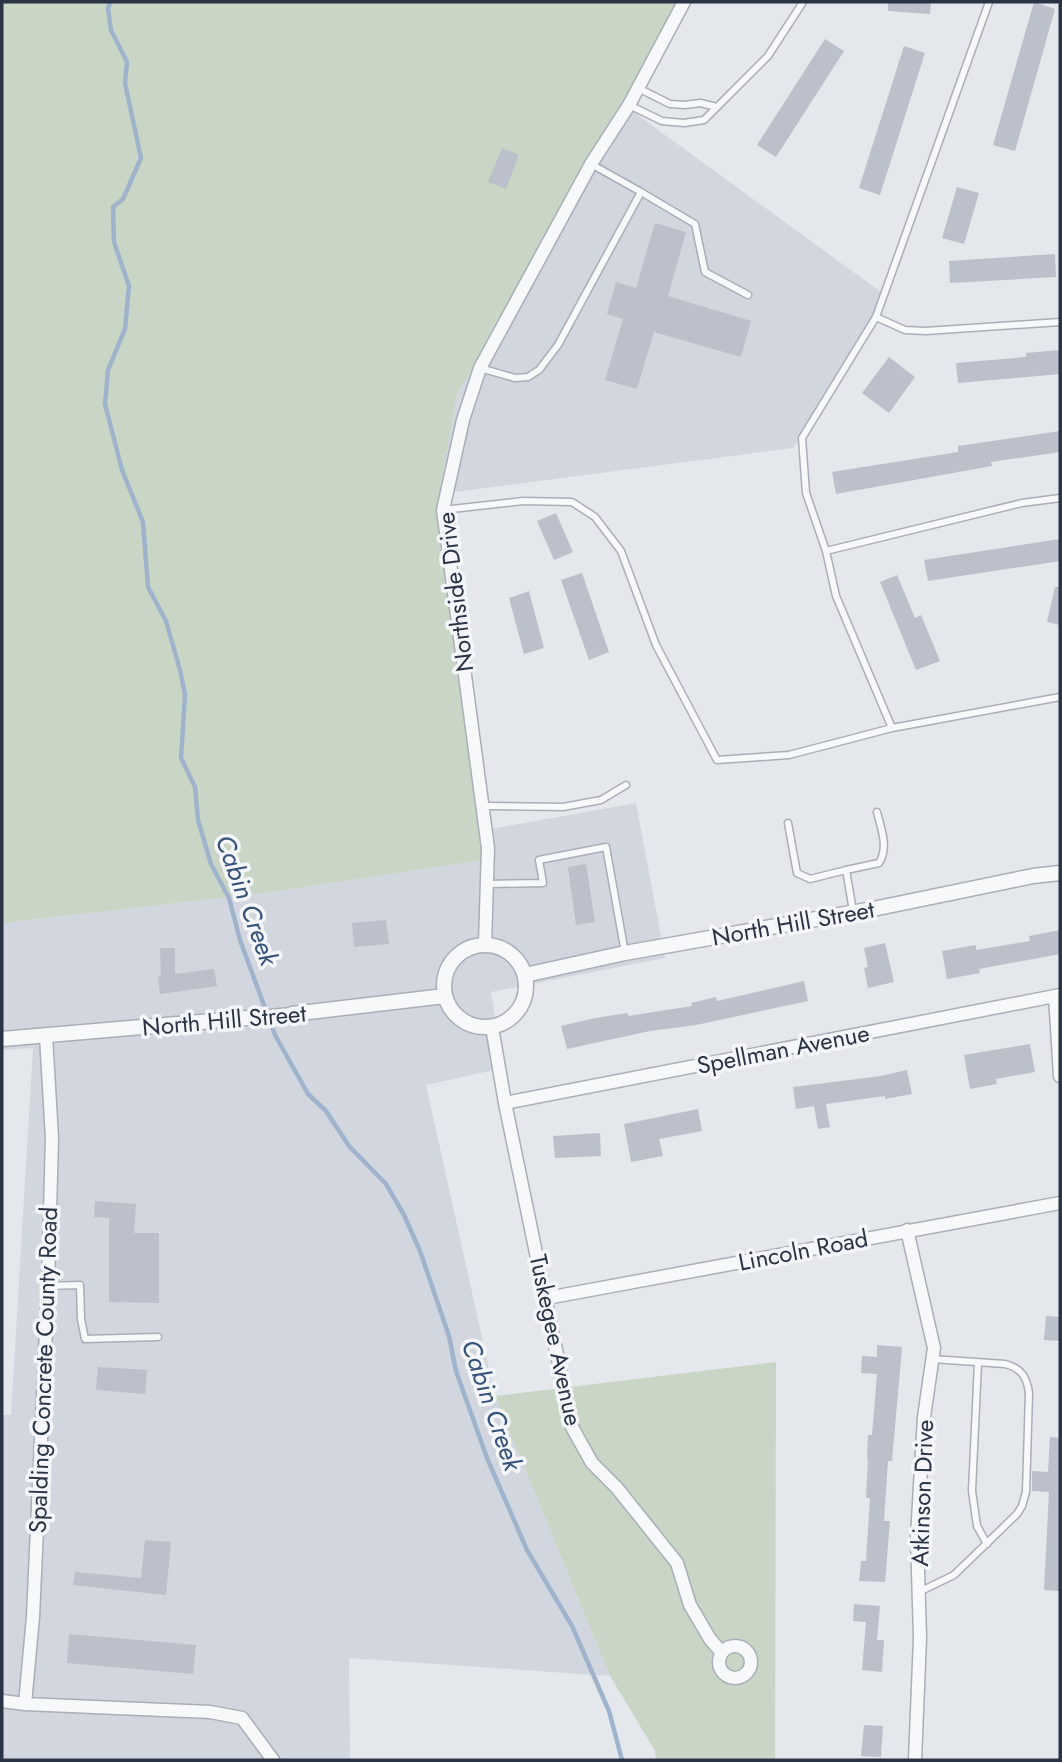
<svg xmlns="http://www.w3.org/2000/svg" width="1062" height="1762" viewBox="0 0 1062 1762" font-family="Jost,sans-serif">
  <style>
    .built { fill: #d2d6de }
    .green { fill: #c9d6c5 }
    .lines { fill: none; stroke-linecap: round; stroke-linejoin: round }
    .stream { stroke: #9fb4cc; stroke-width: 4.5 }
    .building { fill: #bbc0ca }
    .service-casing { stroke: #a9aeb7; stroke-width: 9 }
    .minor-casing { stroke: #a9aeb7; stroke-width: 15 }
    .tertiary-casing { stroke: #a9aeb7; stroke-width: 17 }
    .service { stroke: #f7f8fa; stroke-width: 6 }
    .minor { stroke: #f7f8fa; stroke-width: 12 }
    .tertiary { stroke: #f7f8fa; stroke-width: 14 }
    .labels { text-anchor: middle; dominant-baseline: central; stroke-width: 7; stroke-linejoin: round; paint-order: stroke }
    .street-label { font-size: 24px; fill: #2b3445; stroke: #f4f6f9 }
    .water-label { font-size: 26px; font-style: italic; fill: #34527a; stroke: #f4f6f9 }
  </style>
  <rect width="100%" height="100%" fill="#e4e7ec"/>
  <path class="built" d="M 628,108 L 885,295 L 793,448 L 439,494 L 457,394 Z
    M 636,803 L 665,958 L 491,992 L 503,1068 L 426,1085 L 495,1396 L 610,1676 L 349,1658 L 350,1760 L 2,1760 L 2,1415 L 11,1415 L 33,1048 L 2,1050 L 2,923 L 265,893 L 495,858 L 491,829 Z"/>
  <path class="green" d="M 2,2 L 686,2 L 628,108 L 457,394 L 439,494 L 496,858 L 265,893 L 2,923 Z
    M 776,1362 L 775,1760 L 656,1760 L 655,1751 L 610,1676 L 495,1396 Z"/>
  <g class="lines">
    <path class="stream" d="M 110,2 L 108,9 L 111,30 L 127,62 L 125,83 L 141,158 L 123,199 L 113,207 L 114,242 L 129,286 L 125,329 L 108,370 L 105,404 L 122,470 L 143,522 L 148,587 L 166,621 L 180,670 L 185,694 L 181,758 L 195,787 L 198,820 L 211,864 L 229,898 L 240,940 L 275,1035 L 308,1094 L 326,1111 L 349,1146 L 386,1184 L 404,1215 L 420,1251 L 449,1336 L 456,1371 L 487,1458 L 527,1550 L 572,1626 L 609,1711 L 622,1760"/>
  </g>
  <path class="building" d="M 888,2 L 931,2 L 930,14 L 888,11 Z
    M 1034,2 L 1055,9 L 1015,151 L 993,145 Z
    M 825,39 L 844,51 L 776,157 L 757,145 Z
    M 904,46 L 925,53 L 880,195 L 859,188 Z
    M 502,148 L 519,155 L 506,189 L 488,182 Z
    M 957,187 L 979,193 L 964,244 L 942,238 Z
    M 655,223 L 686,232 L 668,296 L 751,321 L 741,357 L 654,332 L 637,389 L 605,380 L 623,319 L 607,314 L 616,282 L 636,288 Z
    M 1055,254 L 1056,277 L 950,283 L 949,261 Z
    M 1060,350 L 1060,374 L 958,383 L 956,363 L 1026,357 L 1026,353 Z
    M 889,357 L 915,377 L 889,413 L 862,393 Z
    M 1060,431 L 1060,452 L 991,462 L 992,466 L 836,494 L 832,472 L 958,452 L 958,446 Z
    M 556,513 L 573,552 L 554,560 L 537,521 Z
    M 1060,539 L 1060,561 L 928,581 L 924,560 Z
    M 582,573 L 609,652 L 589,660 L 561,580 Z
    M 897,575 L 915,618 L 921,615 L 940,661 L 916,670 L 880,582 Z
    M 1055,587 L 1060,587 L 1060,625 L 1047,622 Z
    M 529,591 L 544,648 L 524,654 L 509,598 Z
    M 586,864 L 595,922 L 576,925 L 568,867 Z
    M 386,920 L 389,944 L 354,947 L 352,923 Z
    M 1060,930 L 1060,954 L 979,969 L 980,973 L 947,979 L 942,951 L 976,945 L 976,950 L 1030,941 L 1029,936 Z
    M 885,943 L 894,982 L 868,988 L 864,968 L 868,967 L 864,948 Z
    M 160,948 L 175,948 L 175,974 L 214,969 L 217,986 L 160,994 L 158,977 L 161,976 Z
    M 804,981 L 808,1001 L 696,1025 L 650,1031 L 567,1049 L 561,1026 L 595,1018 L 628,1013 L 628,1016 L 692,1006 L 691,1003 L 716,997 L 717,1001 Z
    M 1030,1044 L 1035,1072 L 996,1079 L 997,1084 L 970,1089 L 964,1055 Z
    M 907,1070 L 912,1094 L 885,1099 L 885,1096 L 826,1104 L 830,1127 L 818,1129 L 814,1106 L 796,1109 L 793,1087 L 881,1076 Z
    M 698,1109 L 702,1131 L 659,1139 L 663,1156 L 631,1162 L 624,1124 Z
    M 600,1133 L 601,1156 L 555,1158 L 553,1136 Z
    M 95,1201 L 136,1204 L 134,1233 L 159,1233 L 159,1303 L 109,1302 L 109,1218 L 94,1217 Z
    M 1046,1316 L 1060,1317 L 1060,1341 L 1044,1340 Z
    M 877,1345 L 902,1347 L 892,1461 L 888,1461 L 884,1521 L 890,1521 L 885,1582 L 859,1581 L 861,1561 L 866,1561 L 870,1498 L 866,1498 L 868,1459 L 867,1459 L 868,1435 L 872,1435 L 877,1374 L 861,1373 L 862,1356 L 877,1357 Z
    M 98,1367 L 147,1370 L 145,1394 L 96,1390 Z
    M 1050,1437 L 1060,1438 L 1060,1591 L 1044,1590 L 1049,1492 L 1032,1491 L 1032,1471 L 1048,1472 Z
    M 145,1540 L 171,1542 L 166,1595 L 73,1585 L 75,1572 L 141,1578 Z
    M 854,1604 L 880,1606 L 877,1640 L 884,1640 L 882,1672 L 862,1670 L 866,1622 L 853,1621 Z
    M 69,1634 L 196,1645 L 193,1674 L 67,1663 Z
    M 864,1725 L 883,1726 L 881,1757 L 861,1756 Z"/>
  <g class="lines">
    <g class="service-casing">
      <path id="service" d="M 638,88 L 670,104 L 685,105 L 700,103 L 717,107
        M 629,105 L 662,121 L 684,123 L 704,120 L 768,56 L 803,2
        M 591,164 L 641,192
        M 876,317 L 989,2
        M 480,368 L 515,378 L 528,377 L 539,370 L 558,345 L 641,192 L 695,224 L 705,272 L 748,295
        M 443,510 L 523,501 L 572,502 L 595,517 L 621,551 L 656,645 L 717,760 L 789,755 L 892,728 L 1060,697
        M 826,551 L 1022,503 L 1060,498
        M 892,728 L 836,596 L 826,551 L 806,493 L 802,438 L 876,317 L 905,330 L 926,331 L 1060,322
        M 483,806 L 563,807 L 601,800 L 626,785
        M 788,823 L 797,873 L 810,879 L 846,870 L 853,911
        M 846,870 L 879,863 C 889,847 881,829 877,812
        M 487,884 L 543,883 L 539,860 L 606,847 L 625,953
        M 48,1286 L 80,1285 L 81,1319 L 85,1339 L 158,1337
        M 978,1363 L 972,1491 L 977,1526 L 987,1544
        M 919,1592 L 954,1575 L 1017,1514 L 1022,1506 L 1026,1492 L 1029,1393 C 1027,1377 1021,1368 1005,1364 L 932,1359"/>
    </g>
    <g class="minor-casing">
      <path id="minor" d="M 485,944 L 488,848 L 443,510 L 463,420 L 480,368 L 591,164 L 629,105 L 684,2
        M 1055,996 L 1060,1076
        M 258,1017 L 292,1014
        M 492,1027 L 505,1103 L 572,1427 L 592,1463 L 617,1488 L 677,1563 L 690,1605 L 710,1639 L 722,1653
        M 505,1103 L 1060,995
        M 907,1230 L 934,1348 L 924,1417 L 917,1537 L 920,1638 L 915,1760
        M 547,1298 L 1060,1203
        M719 1662a16 16 0 1 1 32 0a16 16 0 1 1-32 0Z
        M 2,1701 L 25,1704 L 210,1712 L 242,1718 L 273,1760
        M 25,1704 L 33,1617 L 48,1286 L 52,1138 L 46,1036"/>
    </g>
    <g class="tertiary-casing">
      <path id="tertiary" d="M444 986a41 41 0 1 1 82 0a41 41 0 1 1-82 0Z
        M 525,975 L 625,953 L 873,909 L 1033,876 L 1060,873
        M 292,1014 L 445,996
        M 2,1039 L 258,1017"/>
    </g>
    <use href="#service" class="service"/>
    <use href="#minor" class="minor"/>
    <use href="#tertiary" class="tertiary"/>
  </g>
  <g class="labels">
    <g class="street-label">
      <text transform="translate(455 592) rotate(-97)">Northside Drive</text>
      <text transform="translate(793 923) rotate(-10)">North Hill Street</text>
      <text transform="translate(224 1020) rotate(-5)">North Hill Street</text>
      <text transform="translate(783 1049) rotate(-11)">Spellman Avenue</text>
      <text transform="translate(803 1250) rotate(-11)">Lincoln Road</text>
      <text transform="translate(556 1340) rotate(78)">Tuskegee Avenue</text>
      <text transform="translate(43 1370) rotate(-88)">Spalding Concrete County Road</text>
      <text transform="translate(922 1493) rotate(-88)">Atkinson Drive</text>
    </g>
    <g class="water-label">
      <text transform="translate(247 900) rotate(70)">Cabin Creek</text>
      <text transform="translate(492 1405) rotate(71)">Cabin Creek</text>
    </g>
  </g>
  <rect width="1062" height="1762" fill="none" stroke="#2b3445" stroke-width="7"/>
</svg>
